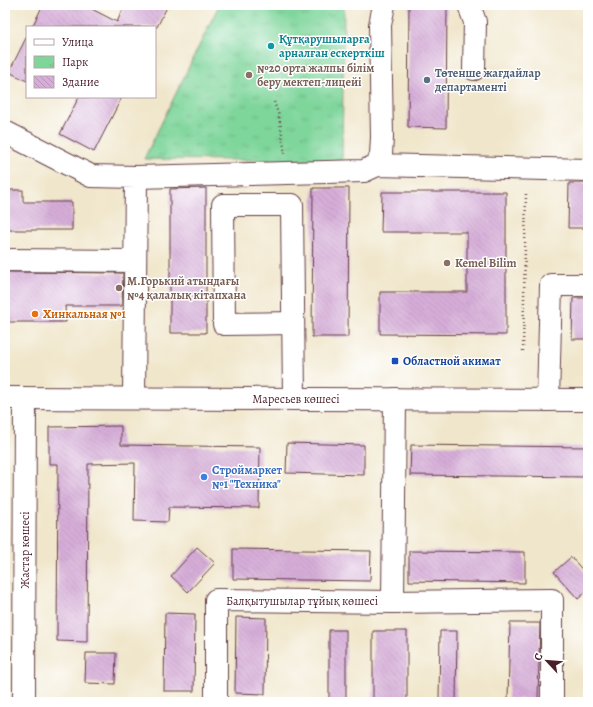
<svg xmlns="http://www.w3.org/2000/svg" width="593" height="707" viewBox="0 0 593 707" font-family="Alegreya,serif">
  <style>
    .grass { fill: #7fd69b; stroke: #647a63 }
    .park { fill: url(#park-tufts); stroke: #647a63 }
    .building { fill: url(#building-back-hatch) }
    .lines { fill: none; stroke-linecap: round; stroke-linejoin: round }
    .minor-casing { stroke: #633d43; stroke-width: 24 }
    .major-casing { stroke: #633d43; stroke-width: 24 }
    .path { stroke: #633d43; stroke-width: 2.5; stroke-dasharray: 1 3; stroke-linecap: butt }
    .minor { stroke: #fff; stroke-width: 22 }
    .major { stroke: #fff; stroke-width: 22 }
    .culture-dot { fill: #0f9aa8; stroke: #fff; stroke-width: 1.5 }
    .education-dot { fill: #8d6e63; stroke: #fff; stroke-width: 1.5 }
    .service-dot { fill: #5c6f8a; stroke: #fff; stroke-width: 1.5 }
    .food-dot { fill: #e8710a; stroke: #fff; stroke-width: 1.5 }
    .transit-dot { fill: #1a4fb4; stroke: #fff; stroke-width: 1.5 }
    .shop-dot { fill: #3f7fe0; stroke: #fff; stroke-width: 1.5 }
    .labels { text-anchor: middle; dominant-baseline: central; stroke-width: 3; stroke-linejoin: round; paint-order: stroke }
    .culture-label { font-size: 12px; font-weight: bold; fill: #0d838f; stroke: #fff; text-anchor: start }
    .education-label { font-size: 12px; font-weight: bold; fill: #785e54; stroke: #fff; text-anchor: start }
    .service-label { font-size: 12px; font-weight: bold; fill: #4e5e75; stroke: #fff; text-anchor: start }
    .food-label { font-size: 12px; font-weight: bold; fill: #c56008; stroke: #fff; text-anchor: start }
    .transit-label { font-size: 12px; font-weight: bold; fill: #164399; stroke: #fff; text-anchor: start }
    .street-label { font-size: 12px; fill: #4a1f2b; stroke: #fff }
    .shop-label { font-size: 12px; font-weight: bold; fill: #366cbe; stroke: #fff; text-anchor: start }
  </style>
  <defs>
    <pattern id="park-tufts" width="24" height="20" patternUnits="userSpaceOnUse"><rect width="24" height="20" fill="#7fd69b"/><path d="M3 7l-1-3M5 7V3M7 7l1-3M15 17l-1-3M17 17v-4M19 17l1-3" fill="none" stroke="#6fb786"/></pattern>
    <pattern id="building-back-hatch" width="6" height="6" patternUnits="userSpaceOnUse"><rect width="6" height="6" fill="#d6add8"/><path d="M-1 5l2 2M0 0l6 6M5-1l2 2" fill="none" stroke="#b994ba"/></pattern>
  </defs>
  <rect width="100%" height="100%" fill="#fff"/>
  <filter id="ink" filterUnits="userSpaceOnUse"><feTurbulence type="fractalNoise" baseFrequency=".025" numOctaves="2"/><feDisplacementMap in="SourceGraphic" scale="8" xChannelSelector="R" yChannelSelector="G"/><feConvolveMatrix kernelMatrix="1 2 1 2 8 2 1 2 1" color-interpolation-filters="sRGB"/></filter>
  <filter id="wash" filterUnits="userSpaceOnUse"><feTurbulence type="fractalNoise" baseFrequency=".012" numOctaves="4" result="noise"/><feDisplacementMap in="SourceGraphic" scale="16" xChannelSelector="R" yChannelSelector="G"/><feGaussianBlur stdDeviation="0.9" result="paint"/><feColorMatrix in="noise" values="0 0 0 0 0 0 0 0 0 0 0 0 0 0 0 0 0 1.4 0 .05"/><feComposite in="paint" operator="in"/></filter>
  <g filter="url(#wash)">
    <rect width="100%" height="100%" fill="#f0e6cb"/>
    <path class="grass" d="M 5,5 L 11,5 L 5,27 Z"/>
    <path class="park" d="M 219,5 L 344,5 L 342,161 L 144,159 Z"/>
    <g id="blocks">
      <path class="building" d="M 43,5 L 84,5 L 117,22 L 125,5 L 168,5 L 157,27 L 32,27 Z
        M 409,5 L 447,5 L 446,128 L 408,127 Z
        M 27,36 L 27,81 L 9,72 Z
        M 79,97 L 122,97 L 94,152 L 60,134 Z
        M 569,183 L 587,183 L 586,228 L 568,228 Z
        M 206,188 L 206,333 L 170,333 L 170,189 Z
        M 313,188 L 349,188 L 348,337 L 312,337 Z
        M 5,190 L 23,190 L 23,202 L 72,202 L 72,230 L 5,230 Z
        M 382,192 L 506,192 L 506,335 L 380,334 L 380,292 L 467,292 L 467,232 L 381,232 Z
        M 5,272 L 123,273 L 122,306 L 65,306 L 66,322 L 8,322 L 8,309 L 5,309 Z
        M 573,298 L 588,298 L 588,339 L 572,339 Z
        M 121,426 L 121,445 L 260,447 L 259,508 L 169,507 L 168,522 L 134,521 L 135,463 L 88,464 L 87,642 L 57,641 L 58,464 L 49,464 L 49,427 Z
        M 287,443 L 364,445 L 364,475 L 286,473 Z
        M 411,445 L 588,447 L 588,477 L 410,475 Z
        M 197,547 L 215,563 L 188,592 L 171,576 Z
        M 233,549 L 371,551 L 370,581 L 233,579 Z
        M 409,551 L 525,552 L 525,583 L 409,581 Z
        M 571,557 L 588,576 L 588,590 L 578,599 L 554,572 Z
        M 165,613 L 195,614 L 194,691 L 164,691 Z
        M 236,617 L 266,618 L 265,694 L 235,693 Z
        M 510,623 L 540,623 L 538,699 L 508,699 Z
        M 329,630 L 346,630 L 346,702 L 329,702 Z
        M 373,631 L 407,631 L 407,702 L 373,702 Z
        M 440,631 L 457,631 L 456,702 L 439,702 Z
        M 86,653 L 116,653 L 115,684 L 85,683 Z"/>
    </g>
  </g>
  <g filter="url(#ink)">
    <use href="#blocks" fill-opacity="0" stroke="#633d43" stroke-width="1"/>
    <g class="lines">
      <g class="minor-casing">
        <path id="minor" d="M 469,5 L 475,22 L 474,69
          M 5,132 L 91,176 L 136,177 L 134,398
          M 377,165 L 588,170
          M 136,177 L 364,171 L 377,165 L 381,155 L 382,137 L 380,25 L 384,5
          M 5,260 L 135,261
          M 293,323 L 224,324 L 223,205 L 292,205 L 294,399
          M 548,400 L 551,285 L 588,285
          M 393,602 L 395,399
          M 24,702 L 25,398
          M 216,702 L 216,600 L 393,602 L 552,600 L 552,702"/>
      </g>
      <g class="major-casing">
        <path id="major" d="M 5,398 L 588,400"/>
      </g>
      <path class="path" d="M 274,102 L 279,116 L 285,154
        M 523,351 L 526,193"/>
      <use href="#minor" class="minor"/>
      <use href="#major" class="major"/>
    </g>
  </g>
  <circle class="culture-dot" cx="271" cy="46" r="4"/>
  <g class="education-dot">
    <circle cx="249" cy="75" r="4"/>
    <circle cx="447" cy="263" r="4"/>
    <circle cx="119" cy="288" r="4"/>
  </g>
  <circle class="service-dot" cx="427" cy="80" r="4"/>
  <circle class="food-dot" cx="35" cy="314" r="4"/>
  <rect class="transit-dot" x="391" y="357" width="8" height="8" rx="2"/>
  <circle class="shop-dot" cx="204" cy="477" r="4"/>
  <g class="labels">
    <g class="culture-label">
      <text x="279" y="39">Құтқарушыларға<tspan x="279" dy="14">арналған ескерткіш</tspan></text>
    </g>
    <g class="education-label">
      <text x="257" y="68">№20 орта жалпы білім<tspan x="257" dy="14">беру мектеп-лицейі</tspan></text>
      <text x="455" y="263">Kemel Bilim</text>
      <text x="127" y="281">М.Горький атындағы<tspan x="127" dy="14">№4 қалалық кітапхана</tspan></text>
    </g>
    <g class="service-label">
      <text x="435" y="73">Төтенше жағдайлар<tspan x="435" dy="14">департаменті</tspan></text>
    </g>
    <g class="food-label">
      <text x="43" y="314">Хинкальная №1</text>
    </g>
    <g class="transit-label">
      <text x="403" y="361">Областной акимат</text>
    </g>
    <g class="street-label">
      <text x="296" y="399">Маресьев көшесі</text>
      <text transform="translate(25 550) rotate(-90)">Жастар көшесі</text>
      <text x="302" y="601">Балқытушылар тұйық көшесі</text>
    </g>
    <g class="shop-label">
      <text x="212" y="470">Строймаркет<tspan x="212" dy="14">№1 "Техника"</tspan></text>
    </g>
  </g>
  <rect width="593" height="707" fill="none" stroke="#fff" stroke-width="20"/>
  <rect x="26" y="26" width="130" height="72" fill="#ffffff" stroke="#b7a5aa"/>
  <rect x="34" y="39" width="20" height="6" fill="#ffffff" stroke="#b7a5aa"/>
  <text x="62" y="46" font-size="12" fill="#4a1f2b">Улица</text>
  <rect x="34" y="56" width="20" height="12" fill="url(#park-tufts)" stroke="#b7a5aa"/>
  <text x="62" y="66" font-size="12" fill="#4a1f2b">Парк</text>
  <rect x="34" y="76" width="20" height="12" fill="url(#building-back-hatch)" stroke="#b7a5aa"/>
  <text x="62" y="86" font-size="12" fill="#4a1f2b">Здание</text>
  <g transform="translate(547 661) rotate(296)" stroke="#ffffff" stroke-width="3" paint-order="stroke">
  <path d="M0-3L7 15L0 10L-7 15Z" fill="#4a1f2b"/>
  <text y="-6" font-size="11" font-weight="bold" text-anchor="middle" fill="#4a1f2b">С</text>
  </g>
</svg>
